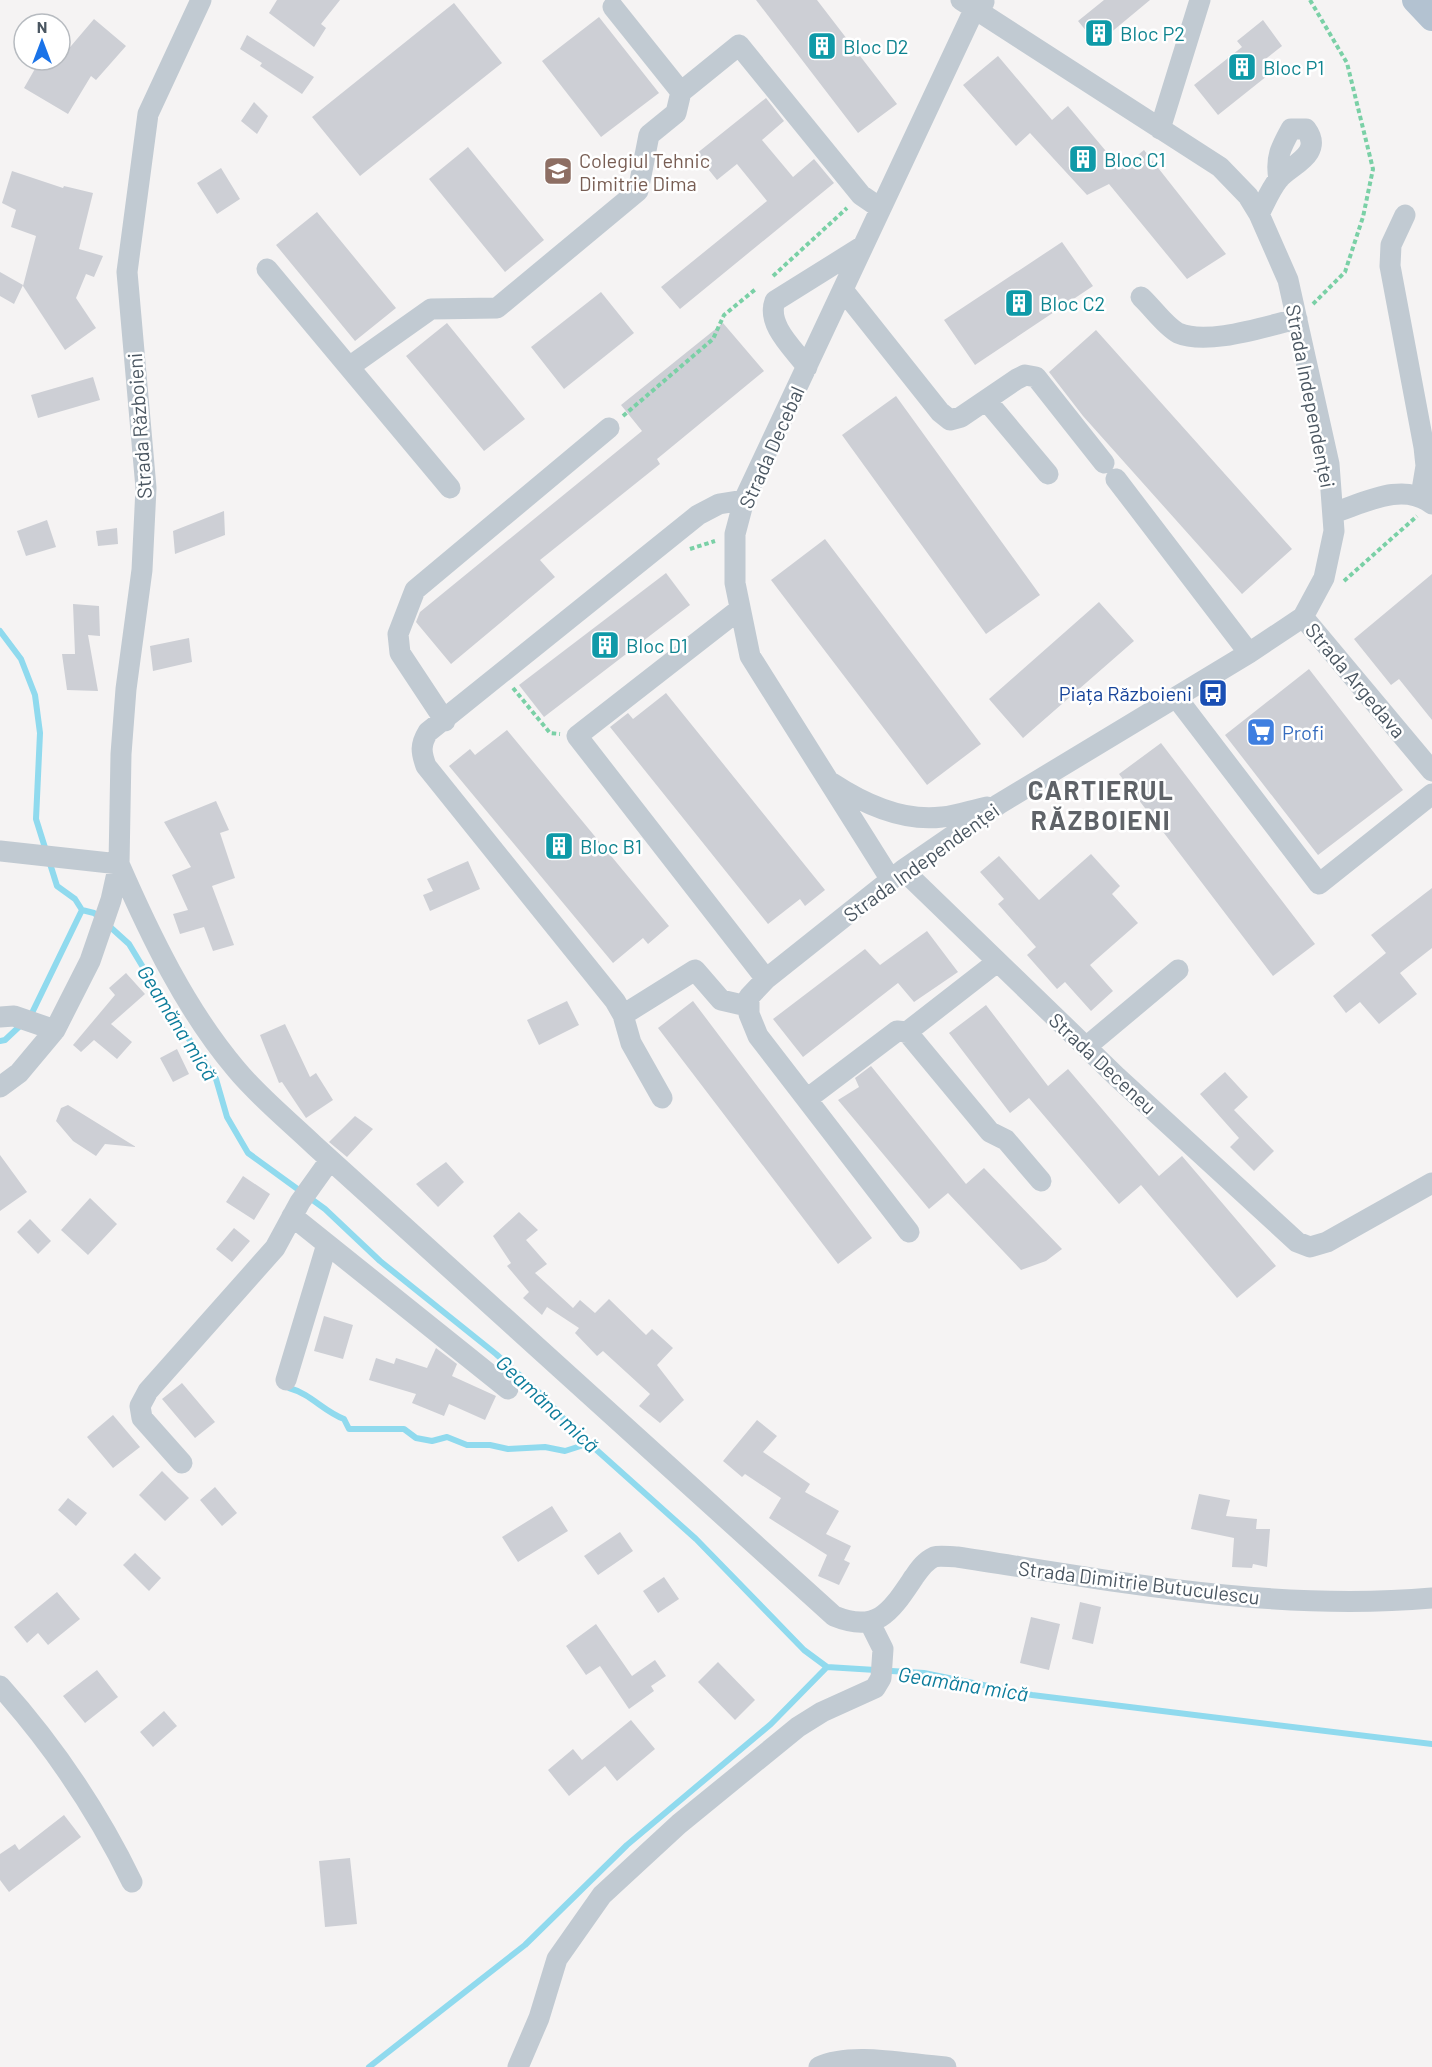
<svg xmlns="http://www.w3.org/2000/svg" width="1432" height="2067" viewBox="0 0 1432 2067" font-family="Barlow,sans-serif">
  <style>
    .lines { fill: none; stroke-linecap: round; stroke-linejoin: round }
    .stream { stroke: #90daee; stroke-width: 6 }
    .building { fill: #cdcfd5 }
    .path { stroke: #7ad0a6; stroke-width: 4; stroke-dasharray: 4.5 3; stroke-linecap: butt }
    .minor { stroke: #c1cad2; stroke-width: 21 }
    .major { stroke: #b3c2d1; stroke-width: 26 }
    .labels { text-anchor: middle; dominant-baseline: central; stroke-width: 5; stroke-linejoin: round; paint-order: stroke }
    .culture-label { font-size: 20px; fill: #0d838f; stroke: #fff; text-anchor: start }
    .education-label { font-size: 20px; fill: #785e54; stroke: #fff; text-anchor: start }
    .street-label { font-size: 20px; fill: #4a5661; stroke: #fff }
    .transit-label { font-size: 20px; fill: #164399; stroke: #fff; text-anchor: end }
    .shop-label { font-size: 20px; fill: #366cbe; stroke: #fff; text-anchor: start }
    .water-label { font-size: 21px; font-style: italic; fill: #0c7c9b; stroke: #fff }
    .district-label { font-size: 26px; font-weight: bold; letter-spacing: 1.5px; fill: #5f6368; stroke: #fff }
  </style>
  <rect width="100%" height="100%" fill="#f5f3f3"/>
  <g class="lines">
    <path class="stream" d="M 0,631 L 21,659 L 35,695 L 40,733 L 36,819 L 57,886 L 75,899 L 82,910 L 94,913 L 100,918
      M 108,925 L 129,944 L 164,1002 L 216,1079 L 227,1117 L 248,1153 L 325,1209 L 380,1261 L 496,1354 L 543,1396 L 572,1428 L 696,1539 L 804,1650 L 827,1667 L 924,1673 L 1032,1695 L 1432,1744
      M 30,1017 L 82,910
      M 0,1041 L 5,1040 L 22,1024
      M 289,1388 C 311,1394 323,1411 344,1419 L 349,1429 L 404,1429 L 416,1438 L 432,1441 L 447,1437 L 467,1445 L 490,1445 L 508,1449 L 545,1447 L 565,1451 L 590,1443
      M 369,2067 L 525,1945 L 627,1845 L 771,1724 L 827,1667"/>
  </g>
  <path class="building" d="M 277,0 L 340,0 L 321,24 L 326,28 L 314,47 L 269,13 Z
    M 756,0 L 817,0 L 897,104 L 858,133 Z
    M 1104,0 L 1150,0 L 1097,44 L 1078,21 Z
    M 454,3 L 502,63 L 360,176 L 312,117 Z
    M 599,17 L 659,93 L 601,137 L 542,61 Z
    M 94,19 L 126,46 L 96,80 L 91,76 L 68,114 L 24,88 L 40,60 L 54,66 Z
    M 1263,20 L 1282,46 L 1263,61 L 1272,72 L 1218,115 L 1194,85 L 1242,47 L 1237,41 Z
    M 247,35 L 314,77 L 302,94 L 260,66 L 262,63 L 240,49 Z
    M 998,56 L 1052,120 L 1068,106 L 1121,169 L 1144,150 L 1226,254 L 1187,279 L 1109,184 L 1087,195 L 1030,133 L 1016,146 L 963,85 Z
    M 766,98 L 784,121 L 762,140 L 793,177 L 814,159 L 834,183 L 680,309 L 661,287 L 767,201 L 737,164 L 717,180 L 696,154 Z
    M 254,102 L 268,116 L 257,134 L 241,121 Z
    M 468,147 L 544,240 L 505,272 L 429,179 Z
    M 221,168 L 240,199 L 217,214 L 197,183 Z
    M 12,171 L 63,188 L 64,186 L 93,193 L 79,249 L 103,256 L 94,277 L 86,274 L 76,298 L 96,328 L 65,350 L 23,286 L 36,236 L 11,227 L 16,210 L 2,203 Z
    M 317,212 L 396,308 L 355,341 L 276,245 Z
    M 1062,242 L 1093,286 L 975,365 L 944,320 Z
    M 0,272 L 23,285 L 14,304 L 0,296 Z
    M 601,292 L 634,333 L 564,389 L 531,347 Z
    M 447,323 L 525,419 L 484,451 L 406,356 Z
    M 723,323 L 764,371 L 657,459 L 660,464 L 540,560 L 555,577 L 451,664 L 416,622 L 420,612 L 642,431 L 621,405 Z
    M 1096,330 L 1292,549 L 1242,594 L 1083,416 L 1049,372 Z
    M 93,377 L 100,400 L 38,418 L 31,395 Z
    M 896,396 L 1040,595 L 986,634 L 842,435 Z
    M 224,511 L 225,535 L 175,554 L 173,531 Z
    M 47,520 L 56,547 L 26,556 L 17,531 Z
    M 117,528 L 118,544 L 98,546 L 96,531 Z
    M 825,539 L 981,744 L 927,785 L 771,580 Z
    M 666,573 L 690,605 L 544,717 L 519,685 Z
    M 1432,574 L 1432,720 L 1399,679 L 1391,685 L 1354,639 Z
    M 1099,602 L 1134,641 L 1023,738 L 989,699 Z
    M 73,604 L 99,606 L 100,636 L 88,635 L 98,691 L 67,690 L 62,654 L 75,654 Z
    M 189,638 L 192,662 L 153,671 L 150,646 Z
    M 1309,669 L 1403,790 L 1318,855 L 1225,735 Z
    M 666,693 L 825,890 L 805,906 L 800,899 L 768,924 L 610,727 L 628,713 L 633,719 Z
    M 507,730 L 669,926 L 648,944 L 643,938 L 613,963 L 449,766 L 470,749 L 475,755 Z
    M 1161,743 L 1315,944 L 1273,976 L 1119,774 Z
    M 216,801 L 229,830 L 220,833 L 235,878 L 212,886 L 234,945 L 213,951 L 204,927 L 180,934 L 173,914 L 188,910 L 172,875 L 191,867 L 164,822 Z
    M 1091,854 L 1120,886 L 1112,894 L 1138,923 L 1090,965 L 1113,991 L 1091,1011 L 1065,982 L 1057,989 L 1027,955 L 1036,947 L 998,904 L 1004,899 L 980,872 L 999,856 L 1039,900 Z
    M 468,861 L 480,889 L 430,911 L 423,895 L 433,891 L 427,879 Z
    M 1432,888 L 1432,948 L 1400,973 L 1417,994 L 1379,1024 L 1360,1002 L 1346,1013 L 1333,996 L 1386,953 L 1371,935 Z
    M 927,931 L 958,972 L 914,1002 L 898,983 L 803,1057 L 773,1019 L 865,949 L 880,965 Z
    M 126,973 L 145,994 L 111,1024 L 132,1042 L 117,1059 L 94,1040 L 81,1052 L 73,1045 L 115,995 L 109,988 Z
    M 567,1001 L 579,1025 L 539,1045 L 527,1020 Z
    M 693,1001 L 872,1238 L 838,1264 L 658,1028 Z
    M 986,1005 L 1048,1086 L 1068,1069 L 1159,1176 L 1182,1156 L 1276,1266 L 1237,1298 L 1141,1185 L 1119,1204 L 1029,1098 L 1010,1113 L 949,1033 Z
    M 285,1024 L 310,1077 L 316,1073 L 333,1100 L 306,1118 L 282,1082 L 279,1083 L 260,1035 Z
    M 177,1049 L 189,1074 L 173,1082 L 160,1058 Z
    M 871,1066 L 966,1184 L 984,1168 L 1062,1249 L 1046,1261 L 1021,1270 L 948,1193 L 929,1209 L 838,1100 L 859,1087 L 855,1078 Z
    M 1225,1072 L 1248,1097 L 1234,1110 L 1274,1151 L 1254,1171 L 1230,1147 L 1239,1138 L 1200,1094 Z
    M 68,1105 L 136,1147 L 105,1144 L 96,1156 L 73,1141 L 56,1121 L 61,1108 Z
    M 355,1116 L 373,1129 L 347,1157 L 329,1142 Z
    M 0,1155 L 27,1192 L 0,1211 Z
    M 446,1162 L 464,1182 L 438,1207 L 416,1184 Z
    M 243,1176 L 270,1194 L 254,1220 L 226,1202 Z
    M 90,1198 L 117,1224 L 88,1255 L 61,1230 Z
    M 519,1212 L 538,1230 L 526,1240 L 547,1264 L 535,1273 L 573,1308 L 580,1300 L 595,1313 L 609,1299 L 646,1335 L 652,1329 L 673,1348 L 657,1365 L 684,1400 L 660,1423 L 639,1406 L 650,1394 L 603,1351 L 597,1356 L 575,1333 L 579,1328 L 547,1307 L 542,1315 L 523,1298 L 529,1292 L 507,1266 L 511,1263 L 493,1236 Z
    M 30,1219 L 51,1241 L 38,1254 L 17,1232 Z
    M 234,1228 L 250,1241 L 232,1262 L 216,1249 Z
    M 324,1316 L 353,1325 L 343,1359 L 314,1351 Z
    M 436,1348 L 457,1364 L 452,1376 L 496,1396 L 485,1420 L 449,1404 L 444,1416 L 412,1403 L 416,1394 L 369,1380 L 376,1358 L 394,1364 L 396,1358 L 427,1368 Z
    M 182,1383 L 215,1422 L 195,1438 L 162,1399 Z
    M 113,1415 L 140,1447 L 113,1468 L 87,1437 Z
    M 757,1420 L 777,1436 L 763,1452 L 810,1484 L 805,1492 L 839,1511 L 826,1534 L 851,1546 L 844,1560 L 850,1563 L 839,1585 L 818,1576 L 827,1555 L 769,1518 L 781,1498 L 745,1474 L 742,1477 L 723,1461 Z
    M 162,1471 L 189,1498 L 165,1521 L 139,1495 Z
    M 215,1487 L 237,1513 L 222,1526 L 200,1500 Z
    M 1199,1494 L 1230,1500 L 1226,1516 L 1257,1519 L 1256,1529 L 1270,1529 L 1267,1567 L 1253,1564 L 1252,1568 L 1232,1567 L 1234,1538 L 1191,1529 Z
    M 68,1498 L 87,1513 L 76,1526 L 58,1510 Z
    M 552,1506 L 568,1531 L 518,1562 L 502,1537 Z
    M 620,1532 L 633,1551 L 598,1575 L 584,1556 Z
    M 135,1553 L 161,1578 L 149,1591 L 123,1565 Z
    M 664,1577 L 679,1599 L 658,1613 L 643,1591 Z
    M 57,1592 L 80,1619 L 48,1645 L 38,1633 L 27,1643 L 14,1627 Z
    M 1080,1602 L 1101,1607 L 1093,1644 L 1072,1639 Z
    M 1031,1617 L 1060,1624 L 1049,1670 L 1020,1663 Z
    M 596,1624 L 632,1676 L 655,1660 L 666,1676 L 651,1686 L 654,1691 L 629,1709 L 600,1666 L 586,1675 L 566,1646 Z
    M 718,1662 L 755,1700 L 735,1720 L 698,1682 Z
    M 97,1670 L 118,1697 L 85,1723 L 63,1696 Z
    M 164,1711 L 177,1726 L 153,1747 L 140,1732 Z
    M 631,1720 L 655,1749 L 617,1781 L 605,1766 L 569,1796 L 548,1770 L 573,1749 L 582,1760 Z
    M 64,1815 L 81,1837 L 9,1892 L 0,1880 L 0,1854 L 15,1844 L 19,1850 Z
    M 350,1858 L 357,1924 L 325,1927 L 319,1861 Z"/>
  <g class="lines">
    <path class="path" d="M 1310,0 L 1347,63 L 1373,169 L 1363,217 L 1345,272 L 1313,304
      M 773,276 L 847,208
      M 623,416 L 713,339 L 724,315 L 757,288
      M 690,549 L 715,541
      M 1344,581 L 1417,516
      M 513,688 L 550,733 L 560,734"/>
    <path class="minor" d="M 613,7 L 681,92
      M 1160,129 L 1200,0
      M 1259,214 C 1265,203 1270,190 1278,180 C 1288,166 1325,155 1306,129 L 1291,129 C 1281,147 1275,158 1279,179
      M 1405,215 L 1391,245 L 1390,266 L 1424,447 L 1426,466 L 1421,496
      M 267,269 L 450,488
      M 843,290 L 940,412 L 950,420 L 961,417 L 1017,379 L 1025,375 L 1036,377 L 1104,463
      M 1141,297 C 1152,307 1165,326 1178,333 C 1208,346 1266,326 1297,319
      M 349,367 L 431,309 L 497,308 L 638,191 L 649,135 L 676,113 L 681,92 L 739,45 L 861,195 L 880,208
      M 807,367 C 794,349 766,325 775,301 L 863,246
      M 986,400 L 1048,474
      M 1116,479 L 1249,653
      M 1333,513 C 1364,503 1403,481 1432,504
      M 740,609 L 577,736 L 766,979
      M 1303,617 L 1432,771
      M 1176,697 L 1319,884 L 1432,794
      M 445,721 L 400,653 L 398,634 L 415,590 L 609,428
      M 832,783 C 864,804 902,822 942,817 C 957,816 972,810 987,807
      M 0,851 L 119,864
      M 119,864 C 150,935 186,1010 236,1069 C 259,1097 289,1121 315,1146 L 834,1616 C 878,1634 891,1611 914,1577 C 919,1570 925,1561 934,1557 C 940,1555 950,1557 957,1557 C 1114,1581 1272,1612 1432,1598
      M 903,870 L 1117,1077 L 1297,1242 L 1310,1247 L 1327,1242 L 1432,1183
      M 891,880 L 750,656 L 735,583 L 735,534 L 744,500 L 974,10 L 984,2
      M 623,1015 L 695,970 L 721,1000 L 747,1006
      M 0,1017 L 14,1016 L 55,1030
      M 907,1032 L 997,962
      M 1086,1047 L 1178,970
      M 0,1087 L 19,1073 L 55,1030 L 90,961 L 111,900 L 119,864 L 121,754 L 126,689 L 142,570 L 146,488 L 127,272 L 148,114 L 201,0
      M 662,1098 L 631,1043 L 623,1015 L 615,1001 L 426,766 C 421,752 420,745 428,732 L 698,515 L 719,504 L 744,500
      M 807,1099 L 897,1031 L 907,1032 L 990,1132 L 1006,1140 L 1041,1181
      M 292,1216 L 508,1389
      M 909,1232 L 758,1036 L 749,1014 L 749,997 L 766,979 L 903,870 L 999,804 L 1249,653 L 1303,617 L 1324,578 L 1334,531 L 1329,464 L 1288,280 L 1259,214 L 1248,196 L 1220,167 L 961,0
      M 286,1380 L 327,1244
      M 182,1463 L 142,1418 L 140,1406 L 148,1391 L 275,1248 L 300,1202 L 330,1160
      M 0,1686 C 52,1744 98,1812 132,1882
      M 518,2067 L 539,2018 L 557,1959 L 602,1895 L 679,1824 L 798,1727 L 822,1712 L 875,1688 L 881,1678 L 883,1649 L 870,1623
      M 819,2067 C 852,2051 910,2065 946,2067"/>
    <path class="major" d="M 1415,0 L 1432,18"/>
  </g>
  <defs>
    <g id="building-square" transform="scale(1.5)"><rect x="-9" y="-9" width="18" height="18" rx="4" fill="#0f9aa8" stroke="#fff"/><path d="M-4-6H4V6H1V3H-1V6H-4ZM-2.5-4.3h1.7v1.8h-1.7ZM.8-4.3h1.7v1.8H.8ZM-2.5-1h1.7V.8h-1.7ZM.8-1h1.7V.8H.8Z" fill="#fff"/></g>
    <g id="school-square" transform="scale(1.5)"><rect x="-9" y="-9" width="18" height="18" rx="4" fill="#8d6e63" stroke="#fff"/><path d="M0-5L7-2L0 1L-7-2ZM-4 1L0 2.5L4 1V4Q0 6-4 4Z" fill="#fff"/></g>
    <g id="bus-square" transform="scale(1.5)"><rect x="-9" y="-9" width="18" height="18" rx="4" fill="#1a4fb4" stroke="#fff"/><path d="M-5-6H5V4H4V6H2V4H-2V6H-4V4H-5ZM-3.5-4V0h7V-4ZM-3.5 1.2v1.5H-2V1.2ZM2 1.2v1.5H3.5V1.2Z" fill="#fff"/></g>
    <g id="supermarket-square" transform="scale(1.5)"><rect x="-9" y="-9" width="18" height="18" rx="4" fill="#3f7fe0" stroke="#fff"/><path d="M-6-5.5h2.5l.6 2H6L4.5 2H-2.5L-4.4-4H-6ZM-1.5 3.2a1.3 1.3 0 1 0 .1 0ZM3 3.2a1.3 1.3 0 1 0 .1 0Z" fill="#fff"/></g>
  </defs>
  <g fill-rule="evenodd">
    <use href="#building-square" x="1099" y="33"/>
    <use href="#building-square" x="822" y="46"/>
    <use href="#building-square" x="1242" y="67"/>
    <use href="#building-square" x="1083" y="159"/>
    <use href="#school-square" x="558" y="171"/>
    <use href="#building-square" x="1019" y="303"/>
    <use href="#building-square" x="605" y="645"/>
    <use href="#bus-square" x="1213" y="693"/>
    <use href="#supermarket-square" x="1261" y="732"/>
    <use href="#building-square" x="559" y="846"/>
  </g>
  <g class="labels">
    <g class="culture-label">
      <text x="1120" y="33">Bloc P2</text>
      <text x="843" y="46">Bloc D2</text>
      <text x="1263" y="67">Bloc P1</text>
      <text x="1104" y="159">Bloc C1</text>
      <text x="1040" y="303">Bloc C2</text>
      <text x="626" y="645">Bloc D1</text>
      <text x="580" y="846">Bloc B1</text>
    </g>
    <g class="education-label">
      <text x="579" y="160">Colegiul Tehnic<tspan x="579" dy="23">Dimitrie Dima</tspan></text>
    </g>
    <g class="street-label">
      <text transform="translate(1311 396) rotate(79)">Strada Independenței</text>
      <text transform="translate(139 426) rotate(-94)">Strada Războieni</text>
      <text transform="translate(771 447) rotate(-66)">Strada Decebal</text>
      <text transform="translate(1356 680) rotate(50)">Strada Argedava</text>
      <text transform="translate(921 862) rotate(-36)">Strada Independenței</text>
      <text transform="translate(1103 1063) rotate(43)">Strada Deceneu</text>
      <text transform="translate(1139 1582) rotate(7)">Strada Dimitrie Butuculescu</text>
    </g>
    <g class="transit-label">
      <text x="1192" y="693">Piața Războieni</text>
    </g>
    <g class="shop-label">
      <text x="1282" y="732">Profi</text>
    </g>
    <g class="water-label">
      <text transform="translate(178 1022) rotate(58)">Geamăna mică</text>
      <text transform="translate(548 1403) rotate(43)">Geamăna mică</text>
      <text transform="translate(963 1683) rotate(9)">Geamăna mică</text>
    </g>
    <g class="district-label">
      <text x="1101" y="789">CARTIERUL<tspan x="1101" dy="30">RĂZBOIENI</tspan></text>
    </g>
  </g>
  <g transform="translate(42 42)"><circle r="28" fill="#ffffff" stroke="#b7bbc0" stroke-width="1.5"/>
  <path d="M0-4.5L10 22L0 15L-10 22Z" fill="#1a73e8"/>
  <text y="-9" font-size="16" font-weight="bold" text-anchor="middle" fill="#4a5661">N</text>
  </g>
</svg>
